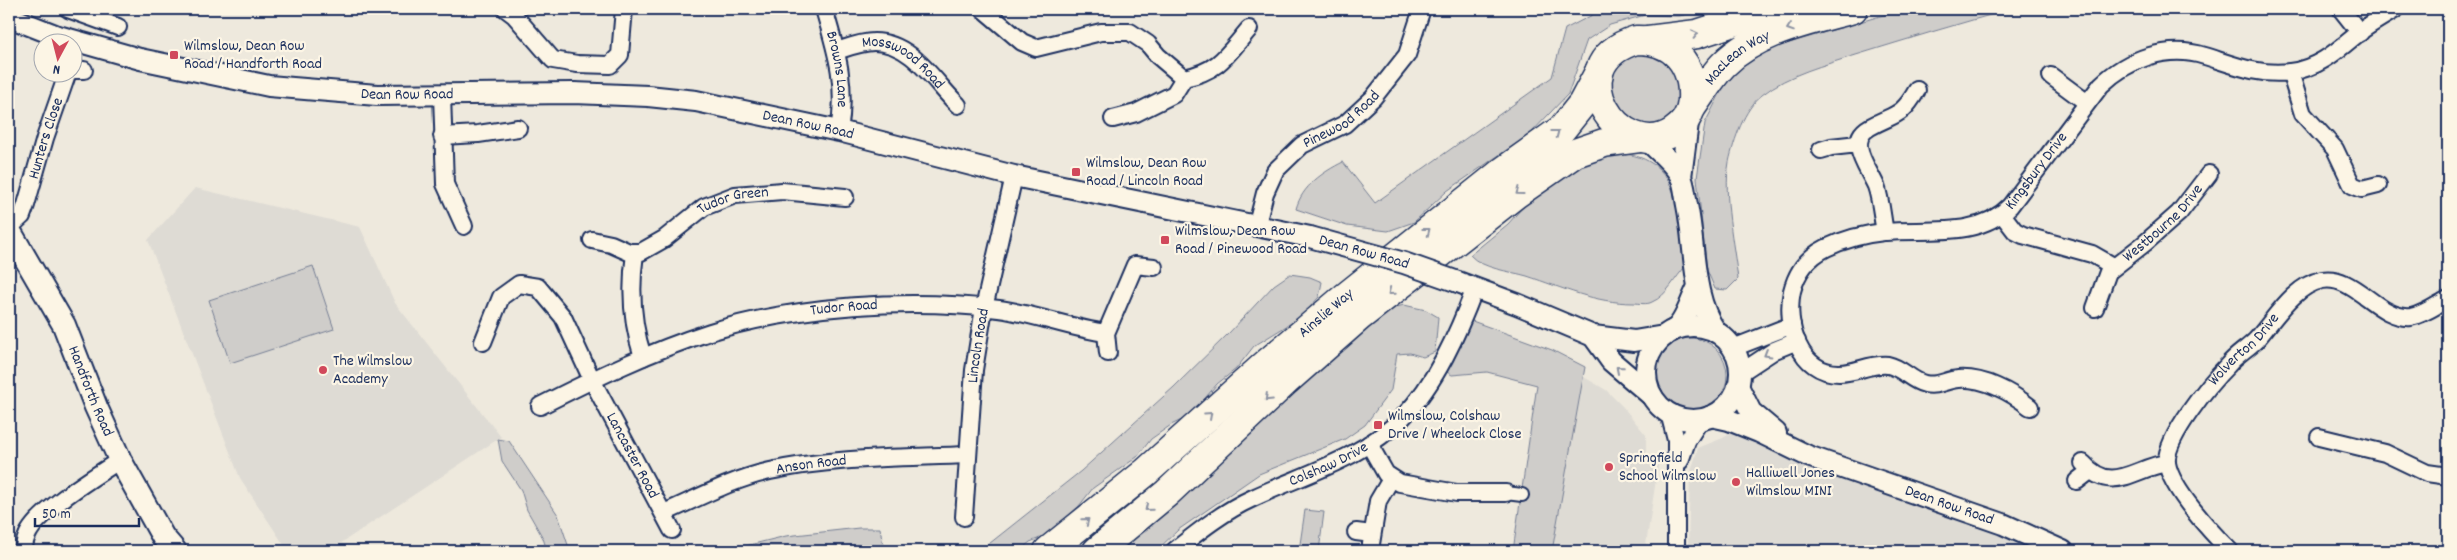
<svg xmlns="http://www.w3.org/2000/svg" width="2457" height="560" viewBox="0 0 2457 560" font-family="Dekko,sans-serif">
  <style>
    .built { fill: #dedbd4 }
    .green { fill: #cfcdca; stroke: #757e94 }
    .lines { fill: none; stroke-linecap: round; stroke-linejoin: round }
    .pedestrian-casing { stroke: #1b2f5e; stroke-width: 16 }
    .minor-casing { stroke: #1b2f5e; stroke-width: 20 }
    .tertiary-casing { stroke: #1b2f5e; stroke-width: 24 }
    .secondary-casing { stroke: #1b2f5e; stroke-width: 26 }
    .trunk-casing { stroke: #1b2f5e; stroke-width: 31 }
    .pedestrian { stroke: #fcf5e5; stroke-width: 12 }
    .minor { stroke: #fcf5e5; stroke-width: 16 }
    .tertiary { stroke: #fcf5e5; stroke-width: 20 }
    .secondary { stroke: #fcf5e5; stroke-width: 22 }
    .trunk { stroke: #fcf5e5; stroke-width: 28 }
    .tertiary-bridge-casing { stroke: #1b2f5e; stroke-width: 24; stroke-linecap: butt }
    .tertiary-bridge { stroke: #fcf5e5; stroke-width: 20 }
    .oneway { stroke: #8c92a2 }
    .poi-dot { fill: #d1495b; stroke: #fcf5e5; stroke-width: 2 }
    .labels { text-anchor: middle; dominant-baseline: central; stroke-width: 4.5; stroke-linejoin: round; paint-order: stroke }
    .poi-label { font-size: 16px; fill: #1b2f5e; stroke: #fcf5e5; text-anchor: start }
    .street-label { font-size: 16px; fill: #1b2f5e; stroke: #fcf5e5 }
  </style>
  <rect width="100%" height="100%" fill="#eee9dd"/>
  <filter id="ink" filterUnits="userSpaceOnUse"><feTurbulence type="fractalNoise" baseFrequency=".02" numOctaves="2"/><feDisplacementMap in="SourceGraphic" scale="10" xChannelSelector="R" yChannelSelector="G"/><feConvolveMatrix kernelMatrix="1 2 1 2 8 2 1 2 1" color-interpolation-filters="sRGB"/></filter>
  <g filter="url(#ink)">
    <path class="built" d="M 195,188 L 360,227 L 395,303 L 501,437 L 329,551 L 288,551 L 240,478 L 148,240 Z
      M 1577,373 L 1606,390 L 1623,407 L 1646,435 L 1646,458 L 1659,460 L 1645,551 L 1545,551 Z
      M 1743,426 L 2063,551 L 1688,551 L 1690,475 L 1698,448 L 1723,438 Z"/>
    <path class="green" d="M 1604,9 L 1716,9 L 1679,16 L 1645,15 L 1610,25 L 1587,40 L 1568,94 L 1531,133 L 1447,191 L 1414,222 L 1388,231 L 1347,226 L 1296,209 C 1302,186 1323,172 1343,162 L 1375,203 L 1552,77 L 1565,29 Z
      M 1904,9 L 2012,9 C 1960,23 1908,39 1856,55 C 1825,65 1788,74 1762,95 C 1744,109 1734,140 1729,162 C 1723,195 1734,246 1738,279 L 1727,290 L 1715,289 L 1707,270 L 1697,178 L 1705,123 L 1729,76 L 1772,48 Z
      M 1633,47 L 1679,65 L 1681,103 L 1673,114 L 1662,122 L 1649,125 L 1624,120 L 1606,74 Z
      M 1618,153 C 1628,154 1639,156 1648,161 C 1683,179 1680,233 1686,266 C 1675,277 1667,296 1652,302 C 1647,305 1639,303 1634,303 C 1595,303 1563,288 1527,276 C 1510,271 1482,269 1470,255 L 1508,224 L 1537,191 L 1583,160 Z
      M 313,266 L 334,329 L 230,363 L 209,300 Z
      M 1290,274 L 1310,277 L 1322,282 L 1319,297 L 1301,317 L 1254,346 L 1236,369 L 1217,384 L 1190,416 L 1171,425 L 1151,439 L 1137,457 L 1093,488 L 1079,506 L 1048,535 L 1030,542 L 1019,551 L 980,551 L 1081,471 L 1174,387 L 1229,333 L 1274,285 Z
      M 1404,305 L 1426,310 L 1438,317 L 1435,352 L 1423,357 L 1410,353 L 1397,354 L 1391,390 L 1365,425 L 1345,439 L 1259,474 L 1178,530 L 1156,551 L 1119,551 L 1386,310 Z
      M 1464,318 L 1552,350 L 1585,367 L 1552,551 L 1513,551 L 1537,385 L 1487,372 L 1452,375 L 1438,367 Z
      M1653 375a37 37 0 1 1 74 0a37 37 0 1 1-74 0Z
      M 498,439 L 509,441 L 558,515 L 570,551 L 547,551 L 543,538 L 527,510 L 521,490 L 502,461 Z
      M 1305,510 L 1324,512 L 1319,551 L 1299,551 Z
      M 859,528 L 880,528 L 884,551 L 725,551 L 786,536 Z"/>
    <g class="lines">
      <g class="pedestrian-casing">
        <path id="pedestrian" d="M 1506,493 L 1522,495"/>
      </g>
      <g class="minor-casing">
        <g id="minor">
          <path d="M 68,9 L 118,27"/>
          <path d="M 506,9 L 514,15 L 553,60 L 577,64 L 610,65 L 620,55 L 624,9"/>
          <path id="s1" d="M 824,9 C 837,53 847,85 839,131"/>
          <path d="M 983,9 L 1022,42 L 1036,48 L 1101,32 L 1130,32 L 1148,44 L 1158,56 L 1184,78 C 1219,71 1227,55 1249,29"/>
          <path d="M 2341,9 L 2360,33"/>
          <path id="s2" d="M 837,51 C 849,47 861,42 874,42 C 912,42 934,82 958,105"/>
          <path d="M 72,70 L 84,70"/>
          <path d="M 2290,72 L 2303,114 L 2335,149 L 2352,185 L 2362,189 L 2378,185"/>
          <path d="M 2051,76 L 2086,102"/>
          <path d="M 442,95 L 445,184 L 464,226"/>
          <path d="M 1113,119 L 1136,113 L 1174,94 L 1184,78"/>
          <path d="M 442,136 L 478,134 L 518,128"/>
          <path d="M 1821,150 L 1831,147 L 1858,144"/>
          <path d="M 2002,214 L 2015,231 L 2023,235 L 2092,254 L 2113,266"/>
          <path id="s3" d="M 1257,224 L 1265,193 L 1275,171 L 1302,145 L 1345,124 L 1373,98 L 1407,55 L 1422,9"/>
          <path id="s4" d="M 9,228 L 22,216 L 26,205 L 45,138 L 68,72"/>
          <path d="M 1885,232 C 1882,217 1881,200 1876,186 C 1869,169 1845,141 1870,127 C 1895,113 1901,118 1917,90"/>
          <path id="s5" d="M 592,240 L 611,244 L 629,252 L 641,252 L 664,239 L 704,207 L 735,195 L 782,191 L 845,197"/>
          <path d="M 635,253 C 630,288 632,324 643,357"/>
          <path id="s6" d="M 2095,308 L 2108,272 L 2145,243 L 2179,213 L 2209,174"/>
          <path id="s7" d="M 483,342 L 501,297 L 519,284 L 538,287 L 563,317 L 592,380 L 672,530"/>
          <path d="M 1733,348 L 1792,325"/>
          <path d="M 1108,353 L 1106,333 L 1135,265 L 1154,267"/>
          <path d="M 1740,373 L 1775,350 L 1797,341"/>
          <path id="s8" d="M 540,406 C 595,378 651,351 710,332 C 798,305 908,298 999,309 C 1035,314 1070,328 1106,333"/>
          <path id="s9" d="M 2030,407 C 2011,392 1983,377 1958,379 C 1946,380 1937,387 1925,384 C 1911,381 1903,368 1888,365 C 1871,363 1856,373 1840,373 C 1799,374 1785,324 1792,291 C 1797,271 1808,257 1826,248 C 1845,239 1864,234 1884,232 C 1926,228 1978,239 2010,206 L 2101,85 C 2128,59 2167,44 2205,56 C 2234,65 2259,76 2290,72 C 2320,68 2339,49 2361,31 C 2372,23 2384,16 2396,9"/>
          <path d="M 1669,413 L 1676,440 L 1676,551"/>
          <path d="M 2319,437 L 2385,453 L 2427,473 L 2448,476"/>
          <path d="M 1369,444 L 1386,474 L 1400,483 L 1457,493 L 1506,493"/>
          <path d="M 1680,461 L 1687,441 L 1701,419"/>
          <path d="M 2083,463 C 2112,496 2135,467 2167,463"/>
          <path d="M 2077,481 L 2090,471"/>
          <path id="s10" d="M 664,513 C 698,498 733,479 770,471 C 835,457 902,458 968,455"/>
          <path id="s11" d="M 964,517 L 974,370 L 984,308 L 1014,176"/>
          <path d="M 1356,532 L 1372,534"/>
          <path d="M 23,551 C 24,546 25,540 27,536 C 36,512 97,475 120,460"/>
          <path id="s12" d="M 1174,551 C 1198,532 1224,511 1253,498 C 1304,474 1362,459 1403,417 C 1436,383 1458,333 1475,288"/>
          <path d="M 1372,551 L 1371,544 L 1378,501 L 1391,479"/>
          <path id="s13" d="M 2230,551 C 2212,533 2171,489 2167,463 C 2164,439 2211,382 2228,365 C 2236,355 2247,349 2256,340 C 2274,320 2294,285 2322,280 C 2355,274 2378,320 2411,317 C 2423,315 2437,305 2448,299"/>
        </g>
      </g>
      <g class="tertiary-casing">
        <g id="tertiary">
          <path id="s14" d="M 9,17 L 55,35 L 140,59 L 269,86 L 377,95 L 574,93 L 648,96 L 696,101 L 839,131 L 1014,176 L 1310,237"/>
          <path d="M 1646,139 C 1657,150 1672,161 1680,175 C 1685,184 1685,196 1687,205 C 1696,248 1691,295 1716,332"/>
          <path d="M 1681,177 L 1689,115"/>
          <path d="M 1458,282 L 1517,304 L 1593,336 L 1634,341 L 1664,336"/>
          <circle cx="1693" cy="373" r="47"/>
          <path d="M 1672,331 C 1685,325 1690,301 1697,289"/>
          <path d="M 1593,336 L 1611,361 L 1652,396"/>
          <path d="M 1738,386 L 1751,412 L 1776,433"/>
          <path id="s15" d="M 1711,416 L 1729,420 L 1759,432 L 1808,456 L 2003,524 L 2063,551"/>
        </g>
      </g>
      <g class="secondary-casing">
        <g id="secondary">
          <path id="s16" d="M 9,230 L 64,325 L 96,407 L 120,460 L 163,537 L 175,551"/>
        </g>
      </g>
      <g class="trunk-casing">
        <g id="trunk">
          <path d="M 1636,40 C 1673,39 1694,64 1692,101 C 1691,114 1684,125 1673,132 C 1621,166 1554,65 1636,40 Z"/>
          <path d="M 1648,40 L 1697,34 L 1774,9"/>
          <path id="s17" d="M 1692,107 C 1702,93 1712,76 1724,64 C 1757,31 1810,21 1853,9"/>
          <path id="s18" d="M 1048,551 L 1146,472 L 1266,364 L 1344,298 L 1502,172 L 1562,129 L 1582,104 L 1599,72"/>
          <path d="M 1097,551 L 1167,493 L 1286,381 L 1359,317 L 1516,194 L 1575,153 L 1604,143 L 1641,138"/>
        </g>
      </g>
      <use href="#pedestrian" class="pedestrian"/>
      <use href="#minor" class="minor"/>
      <use href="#tertiary" class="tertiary"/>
      <use href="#secondary" class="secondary"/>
      <use href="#trunk" class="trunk"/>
      <g class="tertiary-bridge-casing">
        <g id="tertiary-bridge">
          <path id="s19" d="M 1310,237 L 1404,263 L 1458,282"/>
        </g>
      </g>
      <use href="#tertiary-bridge" class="tertiary-bridge"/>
    </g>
    <defs><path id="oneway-chevron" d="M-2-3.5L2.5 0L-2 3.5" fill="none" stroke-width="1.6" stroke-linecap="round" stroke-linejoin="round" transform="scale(1.25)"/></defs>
    <g class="oneway">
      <use href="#oneway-chevron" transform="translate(1790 28) rotate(161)"/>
      <use href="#oneway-chevron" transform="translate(1695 34) rotate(-13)"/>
      <use href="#oneway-chevron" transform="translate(1556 133) rotate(-38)"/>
      <use href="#oneway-chevron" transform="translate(1519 192) rotate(144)"/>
      <use href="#oneway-chevron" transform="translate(1427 231) rotate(-38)"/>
      <use href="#oneway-chevron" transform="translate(1391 292) rotate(141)"/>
      <use href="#oneway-chevron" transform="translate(1767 354) rotate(149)"/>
      <use href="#oneway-chevron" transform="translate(1619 369) rotate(-139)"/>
      <use href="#oneway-chevron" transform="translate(1268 398) rotate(137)"/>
      <use href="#oneway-chevron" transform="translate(1209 415) rotate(-42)"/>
      <use href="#oneway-chevron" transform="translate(1148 508) rotate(140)"/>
      <use href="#oneway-chevron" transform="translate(1086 521) rotate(-39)"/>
    </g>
  </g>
  <g class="poi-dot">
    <rect x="169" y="50" width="10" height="10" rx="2.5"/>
    <rect x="1071" y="167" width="10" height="10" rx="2.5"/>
    <rect x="1160" y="235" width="10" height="10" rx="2.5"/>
    <circle cx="323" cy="370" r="5"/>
    <rect x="1373" y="420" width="10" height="10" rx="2.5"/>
    <circle cx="1609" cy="467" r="5"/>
    <circle cx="1736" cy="482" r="5"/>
  </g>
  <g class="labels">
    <g class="poi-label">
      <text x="184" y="46">Wilmslow, Dean Row<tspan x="184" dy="18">Road / Handforth Road</tspan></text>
      <text x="1086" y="163">Wilmslow, Dean Row<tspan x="1086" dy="18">Road / Lincoln Road</tspan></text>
      <text x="1175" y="231">Wilmslow, Dean Row<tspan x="1175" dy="18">Road / Pinewood Road</tspan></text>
      <text x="333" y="361">The Wilmslow<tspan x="333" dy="18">Academy</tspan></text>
      <text x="1388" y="416">Wilmslow, Colshaw<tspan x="1388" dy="18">Drive / Wheelock Close</tspan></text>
      <text x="1619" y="458">Springfield<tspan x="1619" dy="18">School Wilmslow</tspan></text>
      <text x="1746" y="473">Halliwell Jones<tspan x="1746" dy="18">Wilmslow MINI</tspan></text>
    </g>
    <g class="street-label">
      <text stroke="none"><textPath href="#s17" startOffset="68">MacLean Way</textPath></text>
      <text stroke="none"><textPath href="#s2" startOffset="74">Mosswood Road</textPath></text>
      <text stroke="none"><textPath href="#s1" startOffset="62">Browns Lane</textPath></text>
      <text stroke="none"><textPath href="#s14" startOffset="408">Dean Row Road</textPath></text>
      <text stroke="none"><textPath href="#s3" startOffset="141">Pinewood Road</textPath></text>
      <text stroke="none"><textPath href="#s14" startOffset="812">Dean Row Road</textPath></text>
      <text stroke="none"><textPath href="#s4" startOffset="99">Hunters Close</textPath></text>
      <text stroke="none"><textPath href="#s9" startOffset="605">Kingsbury Drive</textPath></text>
      <text stroke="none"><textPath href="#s5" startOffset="159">Tudor Green</textPath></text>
      <text stroke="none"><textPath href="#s6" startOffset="112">Westbourne Drive</textPath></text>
      <text stroke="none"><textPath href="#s19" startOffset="56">Dean Row Road</textPath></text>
      <text stroke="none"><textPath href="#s8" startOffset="322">Tudor Road</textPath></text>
      <text stroke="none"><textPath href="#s18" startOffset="366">Ainslie Way</textPath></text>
      <text stroke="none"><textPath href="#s11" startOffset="172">Lincoln Road</textPath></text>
      <text stroke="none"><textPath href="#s13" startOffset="249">Wolverton Drive</textPath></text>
      <text stroke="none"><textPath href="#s16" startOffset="181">Handforth Road</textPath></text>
      <text stroke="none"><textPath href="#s7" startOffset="284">Lancaster Road</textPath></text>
      <text stroke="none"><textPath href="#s12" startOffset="178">Colshaw Drive</textPath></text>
      <text stroke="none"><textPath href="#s10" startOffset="156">Anson Road</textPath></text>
      <text stroke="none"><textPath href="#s15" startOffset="255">Dean Row Road</textPath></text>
    </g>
  </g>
  <rect width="2457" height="560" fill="none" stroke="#fcf5e5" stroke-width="30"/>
  <rect x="15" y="15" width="2427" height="530" fill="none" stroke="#1b2f5e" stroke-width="2" filter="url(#ink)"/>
  <g transform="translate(58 58) rotate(187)"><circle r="24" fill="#fcf5e5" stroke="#a2a6af"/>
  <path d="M0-4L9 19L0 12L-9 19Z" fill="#d1495b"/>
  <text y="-8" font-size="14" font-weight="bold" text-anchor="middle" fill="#1b2f5e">N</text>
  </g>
  <path d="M35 518v8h104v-8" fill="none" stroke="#1b2f5e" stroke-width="2.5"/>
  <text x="42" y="518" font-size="15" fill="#1b2f5e" stroke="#fcf5e5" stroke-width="4" paint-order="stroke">50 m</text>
</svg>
